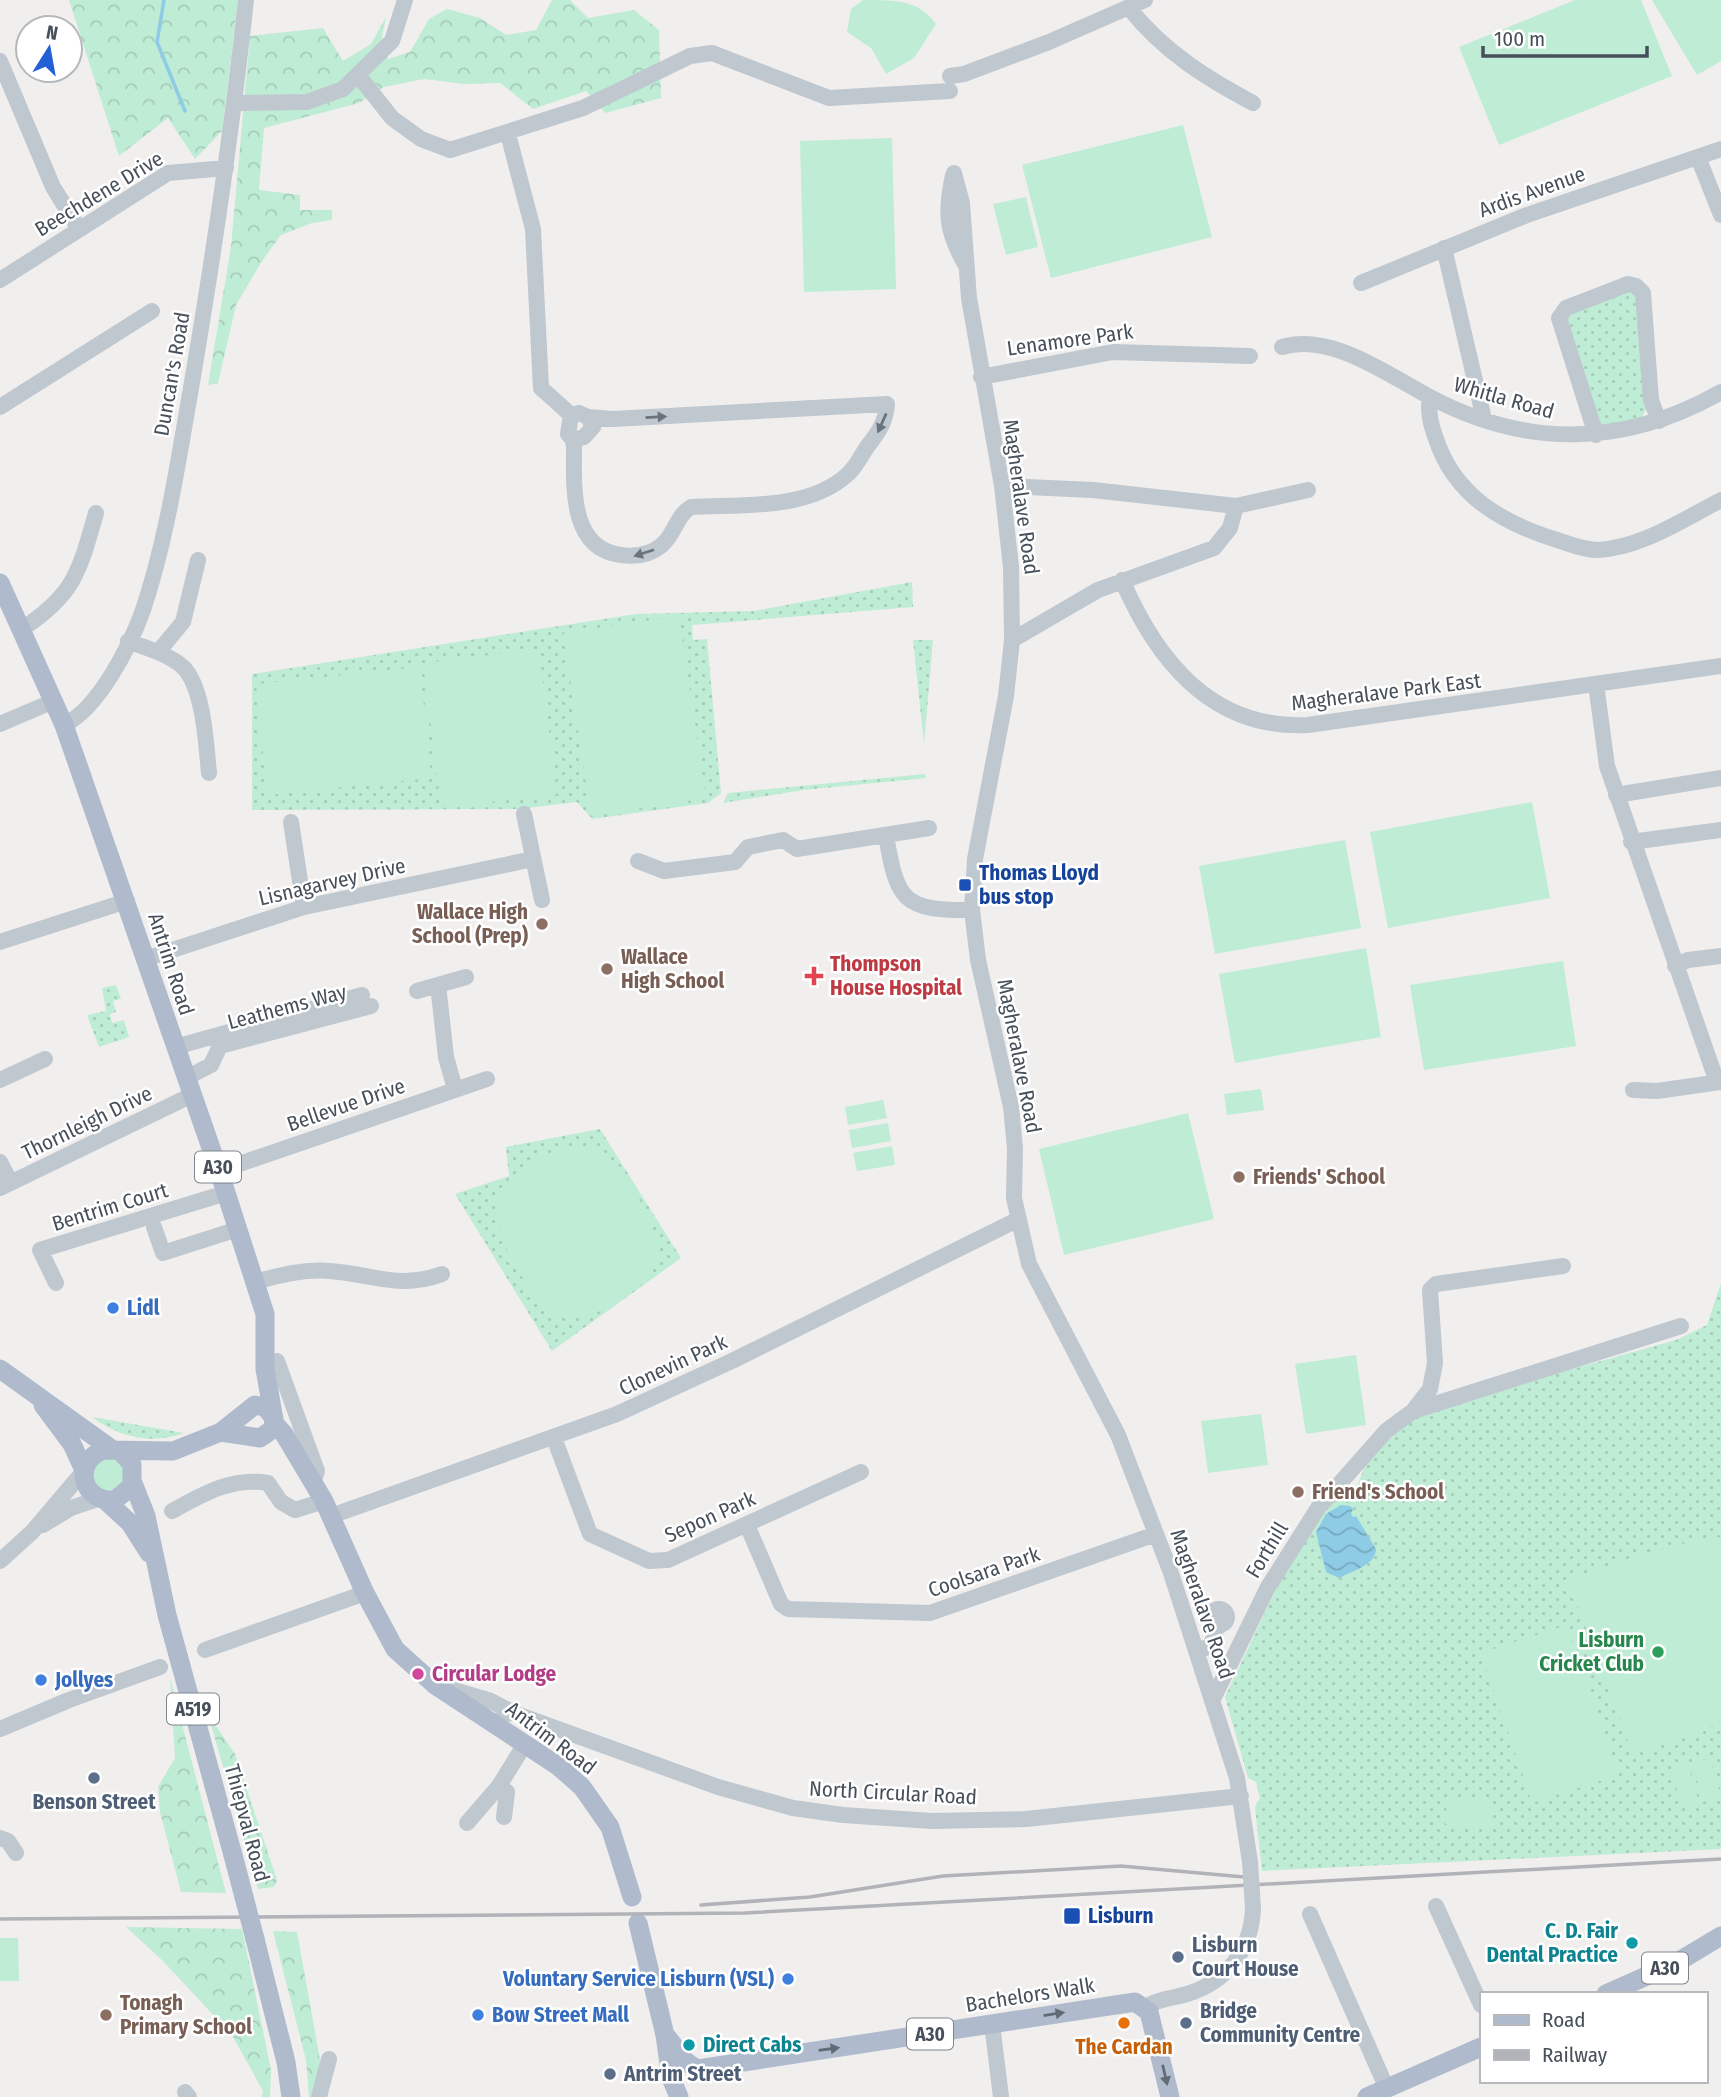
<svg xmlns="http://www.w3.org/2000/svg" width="1721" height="2097" viewBox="0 0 1721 2097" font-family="'Fira Sans Condensed',sans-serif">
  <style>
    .grass { fill: url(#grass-dots) }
    .forest { fill: url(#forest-crowns) }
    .garden { fill: #bfecd5 }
    .water { fill: url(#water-waves) }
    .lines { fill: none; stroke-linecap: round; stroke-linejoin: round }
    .stream { stroke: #8ecce6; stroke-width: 3.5 }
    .minor { stroke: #bfc7cf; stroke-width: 16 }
    .major { stroke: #afbbcc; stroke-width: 19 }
    .rail { stroke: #b1b3b8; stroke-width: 3.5 }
    .minor-bridge { stroke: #bfc7cf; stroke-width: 16 }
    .major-bridge { stroke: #afbbcc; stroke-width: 19 }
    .oneway { fill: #6b747d }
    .oneway2 { fill: #616b76 }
    .transit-dot { fill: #1a4fb4; stroke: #fff; stroke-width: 2.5 }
    .education-dot { fill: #8d6e63; stroke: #fff; stroke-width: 2.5 }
    .health-dot { fill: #e0444e; stroke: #fff; stroke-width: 2.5 }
    .shop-dot { fill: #3f7fe0; stroke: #fff; stroke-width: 2.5 }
    .leisure-dot { fill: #2e9e5b; stroke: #fff; stroke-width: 2.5 }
    .hotel-dot { fill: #d1479c; stroke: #fff; stroke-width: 2.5 }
    .service-dot { fill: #5c6f8a; stroke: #fff; stroke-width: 2.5 }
    .culture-dot { fill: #0f9aa8; stroke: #fff; stroke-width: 2.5 }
    .food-dot { fill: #e8710a; stroke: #fff; stroke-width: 2.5 }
    .labels { text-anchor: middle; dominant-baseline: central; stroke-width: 5; stroke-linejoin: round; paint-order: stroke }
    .shield { fill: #fff; stroke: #7e848c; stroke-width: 2 }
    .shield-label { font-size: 19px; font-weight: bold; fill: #47505a }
    .street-label { font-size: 21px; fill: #47505a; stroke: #fff }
    .transit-label { font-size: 21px; font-weight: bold; fill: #164399; stroke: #fff; text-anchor: start }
    .education-label { font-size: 21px; font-weight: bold; fill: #785e54; stroke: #fff; text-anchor: start }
    .health-label { font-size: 21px; font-weight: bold; fill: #be3a42; stroke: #fff; text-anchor: start }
    .shop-label { font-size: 21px; font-weight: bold; fill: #366cbe; stroke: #fff; text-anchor: start }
    .leisure-label { font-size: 21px; font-weight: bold; fill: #27864d; stroke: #fff; text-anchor: end }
    .hotel-label { font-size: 21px; font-weight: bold; fill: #b23c85; stroke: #fff; text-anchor: start }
    .service-label { font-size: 21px; font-weight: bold; fill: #4e5e75; stroke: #fff; text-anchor: start }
    .culture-label { font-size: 21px; font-weight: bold; fill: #0d838f; stroke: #fff; text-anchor: end }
    .food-label { font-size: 21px; font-weight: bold; fill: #c56008; stroke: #fff }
  </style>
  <defs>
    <pattern id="grass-dots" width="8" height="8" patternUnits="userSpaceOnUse" patternTransform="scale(1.75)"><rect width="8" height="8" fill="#bfecd5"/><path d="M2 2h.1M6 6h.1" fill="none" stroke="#a6ccb9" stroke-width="1.8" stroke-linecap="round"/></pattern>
    <pattern id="forest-crowns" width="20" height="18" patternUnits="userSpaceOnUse" patternTransform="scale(1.75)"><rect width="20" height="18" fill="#bfecd5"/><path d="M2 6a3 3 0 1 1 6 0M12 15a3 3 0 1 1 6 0" fill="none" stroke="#a6ccb9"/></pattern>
    <pattern id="water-waves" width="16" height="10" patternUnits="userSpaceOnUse" patternTransform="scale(1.75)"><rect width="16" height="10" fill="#8ecce6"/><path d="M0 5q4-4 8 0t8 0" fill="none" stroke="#76a8bd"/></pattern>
  </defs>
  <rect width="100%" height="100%" fill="#f1eeee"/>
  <path class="grass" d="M 1627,290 L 1637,292 L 1649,405 L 1640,420 L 1601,426 L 1565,324 L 1572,312 Z
    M 912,582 L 913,607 L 692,625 L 693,640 L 707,639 L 721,793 L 708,803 L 592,819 L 577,802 L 519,809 L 252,810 L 252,674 L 636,614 L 754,611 Z
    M 913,640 L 933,640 L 924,744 Z
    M 925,774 L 926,778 L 803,790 L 723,803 L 728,793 Z
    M 116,985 L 121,999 L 113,1001 L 116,1012 L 110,1014 L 112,1023 L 124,1020 L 129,1037 L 99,1047 L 87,1015 L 106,1011 L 102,988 Z
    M 600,1129 L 681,1258 L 552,1351 L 455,1194 L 509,1176 L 506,1147 Z
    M 1721,1283 L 1721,1849 L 1262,1871 L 1255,1807 L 1260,1798 L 1256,1782 L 1248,1778 L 1225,1697 L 1286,1568 L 1330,1503 L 1358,1484 L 1368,1458 L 1415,1413 L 1676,1340 L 1707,1325 Z
    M 92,1417 L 184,1433 C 152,1445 118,1437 92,1417 Z"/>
  <path class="forest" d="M 69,0 L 238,0 L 222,131 L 195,159 L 168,118 L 119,156 Z
    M 552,0 L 570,0 L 588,18 L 634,10 L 659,30 L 661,98 L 605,113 L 586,91 L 533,109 L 500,83 L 464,84 L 424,79 L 384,87 L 359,103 L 264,128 L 259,190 L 300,195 L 300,210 L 332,210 L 332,220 L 312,223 L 281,235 L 262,261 L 236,305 L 218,383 L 208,385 L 231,247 L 250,36 L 323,28 L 343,61 L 371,44 L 386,17 L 382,37 L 388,59 L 410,52 L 429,19 L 447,9 L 480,18 L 506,35 L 536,30 Z
    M 170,1678 L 226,1893 L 181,1892 L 160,1812 L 158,1787 L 175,1758 Z
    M 208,1714 L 235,1754 L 277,1880 L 274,1887 L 258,1889 Z
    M 126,1927 L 242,1929 L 271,2070 L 270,2097 L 262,2097 L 263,2091 L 232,2035 L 162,1960 Z
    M 273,1931 L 297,1932 L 320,2060 L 318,2097 L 309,2097 L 306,2060 Z"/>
  <path class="garden" d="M 863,0 C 896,0 919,0 936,24 L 914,58 L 886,74 L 871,48 L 847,32 L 851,9 Z
    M 1575,0 L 1641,0 L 1672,76 L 1499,145 L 1459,47 Z
    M 1652,0 L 1721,0 L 1721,61 L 1697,75 Z
    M 1183,125 L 1212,237 L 1051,278 L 1022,165 Z
    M 892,138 L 896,289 L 804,292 L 800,141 Z
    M 1026,197 L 1038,247 L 1006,255 L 993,204 Z
    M 679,616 L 706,798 L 591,816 L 563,633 Z
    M 539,649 L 557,794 L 441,808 L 423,663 Z
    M 420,667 L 431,778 L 267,795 L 256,684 Z
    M 1532,802 L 1550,898 L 1388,928 L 1370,832 Z
    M 1345,840 L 1361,928 L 1215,954 L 1199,866 Z
    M 1366,948 L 1381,1037 L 1235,1063 L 1219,974 Z
    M 1563,961 L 1576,1046 L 1424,1070 L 1410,985 Z
    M 1261,1089 L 1264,1110 L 1227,1115 L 1224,1094 Z
    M 883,1100 L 887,1118 L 848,1125 L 845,1107 Z
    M 1188,1113 L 1214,1219 L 1064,1255 L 1039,1149 Z
    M 888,1123 L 891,1141 L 852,1148 L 849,1130 Z
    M 892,1146 L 895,1165 L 857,1171 L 853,1153 Z
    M 593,1148 L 619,1166 L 650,1218 L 658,1250 L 649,1279 L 620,1301 L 594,1314 L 551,1315 C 526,1286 501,1251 496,1212 C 492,1183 537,1155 561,1149 C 571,1147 583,1148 593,1148 Z
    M 1356,1355 L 1366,1425 L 1306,1434 L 1295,1364 Z
    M 1261,1414 L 1268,1465 L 1208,1473 L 1201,1421 Z
    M 115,1458 L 125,1466 L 123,1490 L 100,1494 L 90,1473 L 96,1462 Z
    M 1721,1537 L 1721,1724 L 1709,1727 L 1698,1735 L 1632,1752 L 1568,1580 L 1675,1545 Z
    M 1567,1625 L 1618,1775 L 1532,1803 L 1481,1653 Z
    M 1710,1758 L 1721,1797 L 1703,1802 L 1692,1763 Z
    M 1688,1764 L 1699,1803 L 1682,1808 L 1671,1769 Z
    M 1447,1798 L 1491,1801 L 1489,1828 L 1445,1824 Z
    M 0,1938 L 18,1938 L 19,1981 L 0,1981 Z"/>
  <path class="water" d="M 1341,1505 L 1350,1506 L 1353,1509 L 1351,1514 L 1353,1517 L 1356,1516 L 1376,1549 C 1376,1565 1352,1571 1339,1578 L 1326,1572 L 1316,1532 L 1326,1514 Z"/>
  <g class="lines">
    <path class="stream" d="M 164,0 L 157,42 L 185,111"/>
    <path class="minor" d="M 1129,8 C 1163,51 1206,78 1253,103
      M 0,61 L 53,187 L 79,229
      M 358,75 L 392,118 L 421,139 L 450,150 L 583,108 L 690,56 L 712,53 L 829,98 L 950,91
      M 950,76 L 964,74 L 1049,42 L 1145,0
      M 235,103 L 307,102 L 343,89 L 392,41 L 405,0
      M 508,134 L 533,229 L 541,388 L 571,415
      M 1698,157 L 1721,215
      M 954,173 L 962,203 L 969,298 L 1002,486 L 1011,567 L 1012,640 L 1006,696 L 975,859 L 972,910 L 978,960 L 1011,1107 L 1015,1148 L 1014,1198 L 1029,1264 L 1118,1435 L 1171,1573 L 1237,1778 L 1250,1862
      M 953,175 C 945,212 946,231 965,264
      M 1444,248 L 1484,419
      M 0,280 L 168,173 L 226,168
      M 1361,283 L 1527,215 L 1721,149
      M 1282,347 C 1331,332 1388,375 1430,397 C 1528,449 1626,446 1721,392
      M 981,377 L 1113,352 L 1250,356
      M 1430,397 C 1427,411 1431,425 1436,439 C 1455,496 1502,523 1557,540 C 1570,544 1584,550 1598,550 C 1641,548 1684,519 1721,500
      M 0,407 L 152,311
      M 1596,435 L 1559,318 L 1566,308 L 1628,284 L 1636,286 L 1643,293 L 1651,400 L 1659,421
      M 573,440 L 584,437 L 593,427 L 588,417 L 579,413 L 571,415 L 568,434 L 573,440 L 574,447 C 574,485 569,549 621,555 C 635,557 650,555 662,545 C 675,534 676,516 691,507 C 741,504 808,511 848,474 C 856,467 861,456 867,447 C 878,433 886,422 887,404 L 613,419 L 588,417
      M 1002,486 L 1093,490 L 1236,506 L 1308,490
      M 1122,580 C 1157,661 1212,730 1308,725 L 1721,666
      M 22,629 C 75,594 79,572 96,513
      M 1012,640 L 1098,590 L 1214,548 L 1230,528 L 1236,506
      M 128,641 C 146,648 169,654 183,667 C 204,688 206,745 209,773
      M 158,652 L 183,622 L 198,560
      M 1596,684 L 1607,766 L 1717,1082
      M 0,724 L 54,701
      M 64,725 C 99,708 130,646 143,610 C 167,538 178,462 191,388 C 213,259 232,130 246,0
      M 1616,795 L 1721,778
      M 524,814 L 542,900
      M 291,822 L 304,907
      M 886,835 C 897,900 902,911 972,910
      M 1631,842 L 1721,830
      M 638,861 L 664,871 L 735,862 L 748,847 L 783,840 L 797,849 L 929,828
      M 0,942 L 127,901
      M 145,959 L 304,907 L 533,859
      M 1675,966 L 1688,960 L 1721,956
      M 438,985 L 446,1057 L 455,1089
      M 417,991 L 466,977
      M 175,1047 L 362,995
      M 186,1078 L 211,1065 L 220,1046 L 371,1006
      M 0,1080 L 45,1059
      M 1633,1090 L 1657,1091 L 1721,1082
      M 0,1162 L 11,1183
      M 219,1171 L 487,1079
      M 0,1188 L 192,1095
      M 154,1227 L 163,1253 L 238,1229
      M 255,1282 C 280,1275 303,1269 330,1271 C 372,1274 399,1290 442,1274
      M 56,1283 L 40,1250 L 226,1193
      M 277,1361 L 317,1471 L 313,1483
      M 1413,1411 L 1430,1389 L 1435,1363 L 1430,1290 L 1436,1284 L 1563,1266
      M 554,1438 L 590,1534 L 649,1561 L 668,1560 L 861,1472
      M 172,1511 C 203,1494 231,1477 268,1483 L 281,1502 L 295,1510 L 324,1501
      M 331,1516 L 617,1414 L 734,1360 L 1019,1219
      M 43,1525 L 71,1508 L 98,1499
      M 747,1525 L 781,1604 L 788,1609 L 930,1613 L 1156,1534
      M 0,1561 L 32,1532 L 83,1472
      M1211 1617a8 8 0 1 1 16 0a8 8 0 1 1-16 0Z
      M 205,1650 L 365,1593
      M 1197,1652 L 1211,1645 L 1218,1624
      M 444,1687 L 491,1701 L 514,1713
      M 1213,1699 L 1268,1587 L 1318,1508 L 1386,1431 L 1413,1411 L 1681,1326
      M 495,1723 L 505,1714 L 514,1713 L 718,1787 L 793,1808 L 843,1815 L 932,1821 L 1026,1819 L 1241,1796
      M 0,1729 L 69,1700 L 160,1667
      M 499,1786 L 507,1792 L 504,1817
      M 467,1823 L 499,1786 L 525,1744
      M 0,1838 L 8,1841 L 16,1853
      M 1436,1906 L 1481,2005
      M 1310,1914 L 1387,2089
      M 1146,2007 C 1157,1999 1174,1998 1187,1994 C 1227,1982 1251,1950 1253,1909
      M 992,2024 L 1001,2097
      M 185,2092 L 189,2097
      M 319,2097 L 329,2059"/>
    <path class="major" d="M 0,583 L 64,725 L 219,1171 L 265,1314 L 265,1369 L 273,1414
      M 0,1369 L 113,1450
      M 43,1405 L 72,1444 L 84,1470
      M 275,1424 L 284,1434 L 324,1501 L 365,1593 L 395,1649 L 435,1685 L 558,1766 L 582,1787 L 610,1827 L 632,1897
      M 121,1452 L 132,1464 L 132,1486 L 115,1500 C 81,1503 72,1461 104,1450 L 173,1451 L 221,1432 L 255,1405 L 265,1407 L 274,1418 L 273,1429 L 260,1438 L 221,1432
      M 133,1483 L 146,1516 L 167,1615 L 233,1855
      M 106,1501 L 130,1523 L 149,1553
      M 638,1923 L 665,2035 L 671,2078 L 679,2097
      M 255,1939 L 286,2062 L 291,2097
      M 1606,1994 L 1676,1963 L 1721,1936
      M 665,2035 C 680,2050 677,2059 698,2069 L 1135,2002 L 1149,2012 L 1170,2097
      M 1367,2097 L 1481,2047"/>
    <path class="rail" d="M 701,1905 L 810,1897 L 943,1876 L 1121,1866 L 1244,1877
      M 0,1919 L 745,1913 L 1721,1859"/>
    <path class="minor-bridge" d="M 1250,1862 L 1253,1909"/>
    <path class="major-bridge" d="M 233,1855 L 255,1939"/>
  </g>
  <defs><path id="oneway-solid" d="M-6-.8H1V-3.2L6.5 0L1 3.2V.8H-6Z" transform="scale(1.75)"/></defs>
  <g class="oneway">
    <use href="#oneway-solid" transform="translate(656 417) rotate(-3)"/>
    <use href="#oneway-solid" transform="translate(882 423) rotate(114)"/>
    <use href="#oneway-solid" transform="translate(644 553) rotate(162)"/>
  </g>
  <g class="oneway2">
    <use href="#oneway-solid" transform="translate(1054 2014) rotate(-9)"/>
    <use href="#oneway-solid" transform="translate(829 2049) rotate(-8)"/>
    <use href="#oneway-solid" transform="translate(1165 2075) rotate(77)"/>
  </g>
  <g class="transit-dot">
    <rect x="958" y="878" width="14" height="14" rx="3.5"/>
    <rect x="1063" y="1907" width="18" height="18" rx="3.5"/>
  </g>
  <g class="education-dot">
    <circle cx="542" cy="924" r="7"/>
    <circle cx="607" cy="969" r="7"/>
    <circle cx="1239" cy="1177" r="7"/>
    <circle cx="1298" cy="1492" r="7"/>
    <circle cx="106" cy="2015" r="7"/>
  </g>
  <path class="health-dot" d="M810.5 965.5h7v7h7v7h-7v7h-7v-7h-7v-7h7z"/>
  <g class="shop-dot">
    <circle cx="113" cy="1308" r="7"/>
    <circle cx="41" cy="1680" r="7"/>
    <circle cx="788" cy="1979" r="7"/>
    <circle cx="478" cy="2015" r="7"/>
  </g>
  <circle class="leisure-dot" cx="1658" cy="1652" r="7"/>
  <circle class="hotel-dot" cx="418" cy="1674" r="7"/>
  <g class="service-dot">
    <circle cx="94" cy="1778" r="7"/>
    <circle cx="1178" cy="1957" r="7"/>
    <circle cx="1186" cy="2023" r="7"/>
    <circle cx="610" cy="2074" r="7"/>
  </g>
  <g class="culture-dot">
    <circle cx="1632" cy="1943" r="7"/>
    <circle cx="689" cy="2045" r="7"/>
  </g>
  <circle class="food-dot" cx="1124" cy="2023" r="7"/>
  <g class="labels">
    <g class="shield">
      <rect x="195" y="1151.5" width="46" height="31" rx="5"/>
      <rect x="167" y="1693.5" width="52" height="31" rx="5"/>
      <rect x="1642" y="1952.5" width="46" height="31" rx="5"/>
      <rect x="907" y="2018.5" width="46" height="31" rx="5"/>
    </g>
    <g class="shield-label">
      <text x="218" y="1167">A30</text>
      <text x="193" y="1709">A519</text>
      <text x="1665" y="1968">A30</text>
      <text x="930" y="2034">A30</text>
    </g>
    <g class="street-label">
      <text transform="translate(1532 192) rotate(-20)">Ardis Avenue</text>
      <text transform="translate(99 194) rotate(-31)">Beechdene Drive</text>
      <text transform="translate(1070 340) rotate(-8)">Lenamore Park</text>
      <text transform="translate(172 374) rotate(-80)">Duncan's Road</text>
      <text transform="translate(1504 398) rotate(16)">Whitla Road</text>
      <text transform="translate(1021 497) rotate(82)">Magheralave Road</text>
      <text transform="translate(1386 692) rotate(-7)">Magheralave Park East</text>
      <text transform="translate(332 882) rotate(-13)">Lisnagarvey Drive</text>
      <text transform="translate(171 964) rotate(72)">Antrim Road</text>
      <text transform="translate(287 1007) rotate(-15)">Leathems Way</text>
      <text transform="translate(1019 1056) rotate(79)">Magheralave Road</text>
      <text transform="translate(346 1105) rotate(-19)">Bellevue Drive</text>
      <text transform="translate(87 1123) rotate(-26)">Thornleigh Drive</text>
      <text transform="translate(110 1207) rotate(-17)">Bentrim Court</text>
      <text transform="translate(673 1365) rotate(-25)">Clonevin Park</text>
      <text transform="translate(710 1517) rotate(-24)">Sepon Park</text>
      <text transform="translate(1267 1550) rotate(-59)">Forthill</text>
      <text transform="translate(984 1572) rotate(-19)">Coolsara Park</text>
      <text transform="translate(1202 1604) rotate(71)">Magheralave Road</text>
      <text transform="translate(551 1738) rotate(37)">Antrim Road</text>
      <text transform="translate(893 1793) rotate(3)">North Circular Road</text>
      <text transform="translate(247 1823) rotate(75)">Thiepval Road</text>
      <text transform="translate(1030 1995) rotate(-9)">Bachelors Walk</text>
    </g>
    <g class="transit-label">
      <text x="979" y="873">Thomas Lloyd<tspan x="979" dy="24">bus stop</tspan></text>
      <text x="1088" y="1916">Lisburn</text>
    </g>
    <g class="education-label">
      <text x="528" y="912" text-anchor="end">Wallace High<tspan x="528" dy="24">School (Prep)</tspan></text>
      <text x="621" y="957">Wallace<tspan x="621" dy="24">High School</tspan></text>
      <text x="1253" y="1177">Friends' School</text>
      <text x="1312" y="1492">Friend's School</text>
      <text x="120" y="2003">Tonagh<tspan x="120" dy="24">Primary School</tspan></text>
    </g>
    <g class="health-label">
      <text x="830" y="964">Thompson<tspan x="830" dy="24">House Hospital</tspan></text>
    </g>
    <g class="shop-label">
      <text x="127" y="1308">Lidl</text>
      <text x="55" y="1680">Jollyes</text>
      <text x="774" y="1979" text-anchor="end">Voluntary Service Lisburn (VSL)</text>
      <text x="492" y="2015">Bow Street Mall</text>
    </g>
    <g class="leisure-label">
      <text x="1644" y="1640">Lisburn<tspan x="1644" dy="24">Cricket Club</tspan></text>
    </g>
    <g class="hotel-label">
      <text x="432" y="1674">Circular Lodge</text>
    </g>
    <g class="service-label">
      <text x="94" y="1802" text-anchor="middle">Benson Street</text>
      <text x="1192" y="1945">Lisburn<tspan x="1192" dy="24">Court House</tspan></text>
      <text x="1200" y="2011">Bridge<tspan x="1200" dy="24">Community Centre</tspan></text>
      <text x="624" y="2074">Antrim Street</text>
    </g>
    <g class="culture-label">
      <text x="1618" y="1931">C. D. Fair<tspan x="1618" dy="24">Dental Practice</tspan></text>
      <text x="703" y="2045" text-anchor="start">Direct Cabs</text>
    </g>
    <g class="food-label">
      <text x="1124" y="2047">The Cardan</text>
    </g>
  </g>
  <rect x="1480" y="1992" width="228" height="91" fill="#ffffff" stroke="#b5b9bd" stroke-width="2"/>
  <rect x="1494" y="2015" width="35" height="10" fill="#afbbcc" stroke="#b5b9bd" stroke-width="2"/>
  <text x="1542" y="2027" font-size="21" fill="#47505a">Road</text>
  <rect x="1494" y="2050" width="35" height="10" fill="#b1b3b8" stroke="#b5b9bd" stroke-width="2"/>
  <text x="1542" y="2062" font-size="21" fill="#47505a">Railway</text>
  <g transform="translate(49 49) rotate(11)"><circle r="33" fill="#ffffff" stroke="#b5b9bd" stroke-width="2"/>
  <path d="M0-5L12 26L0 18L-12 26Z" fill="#2360d5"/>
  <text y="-10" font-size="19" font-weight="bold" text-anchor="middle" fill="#47505a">N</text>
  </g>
  <path d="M1483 46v10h164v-10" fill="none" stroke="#47505a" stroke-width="3.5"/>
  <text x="1494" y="46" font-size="21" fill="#47505a" stroke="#ffffff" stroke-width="5" paint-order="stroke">100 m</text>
</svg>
